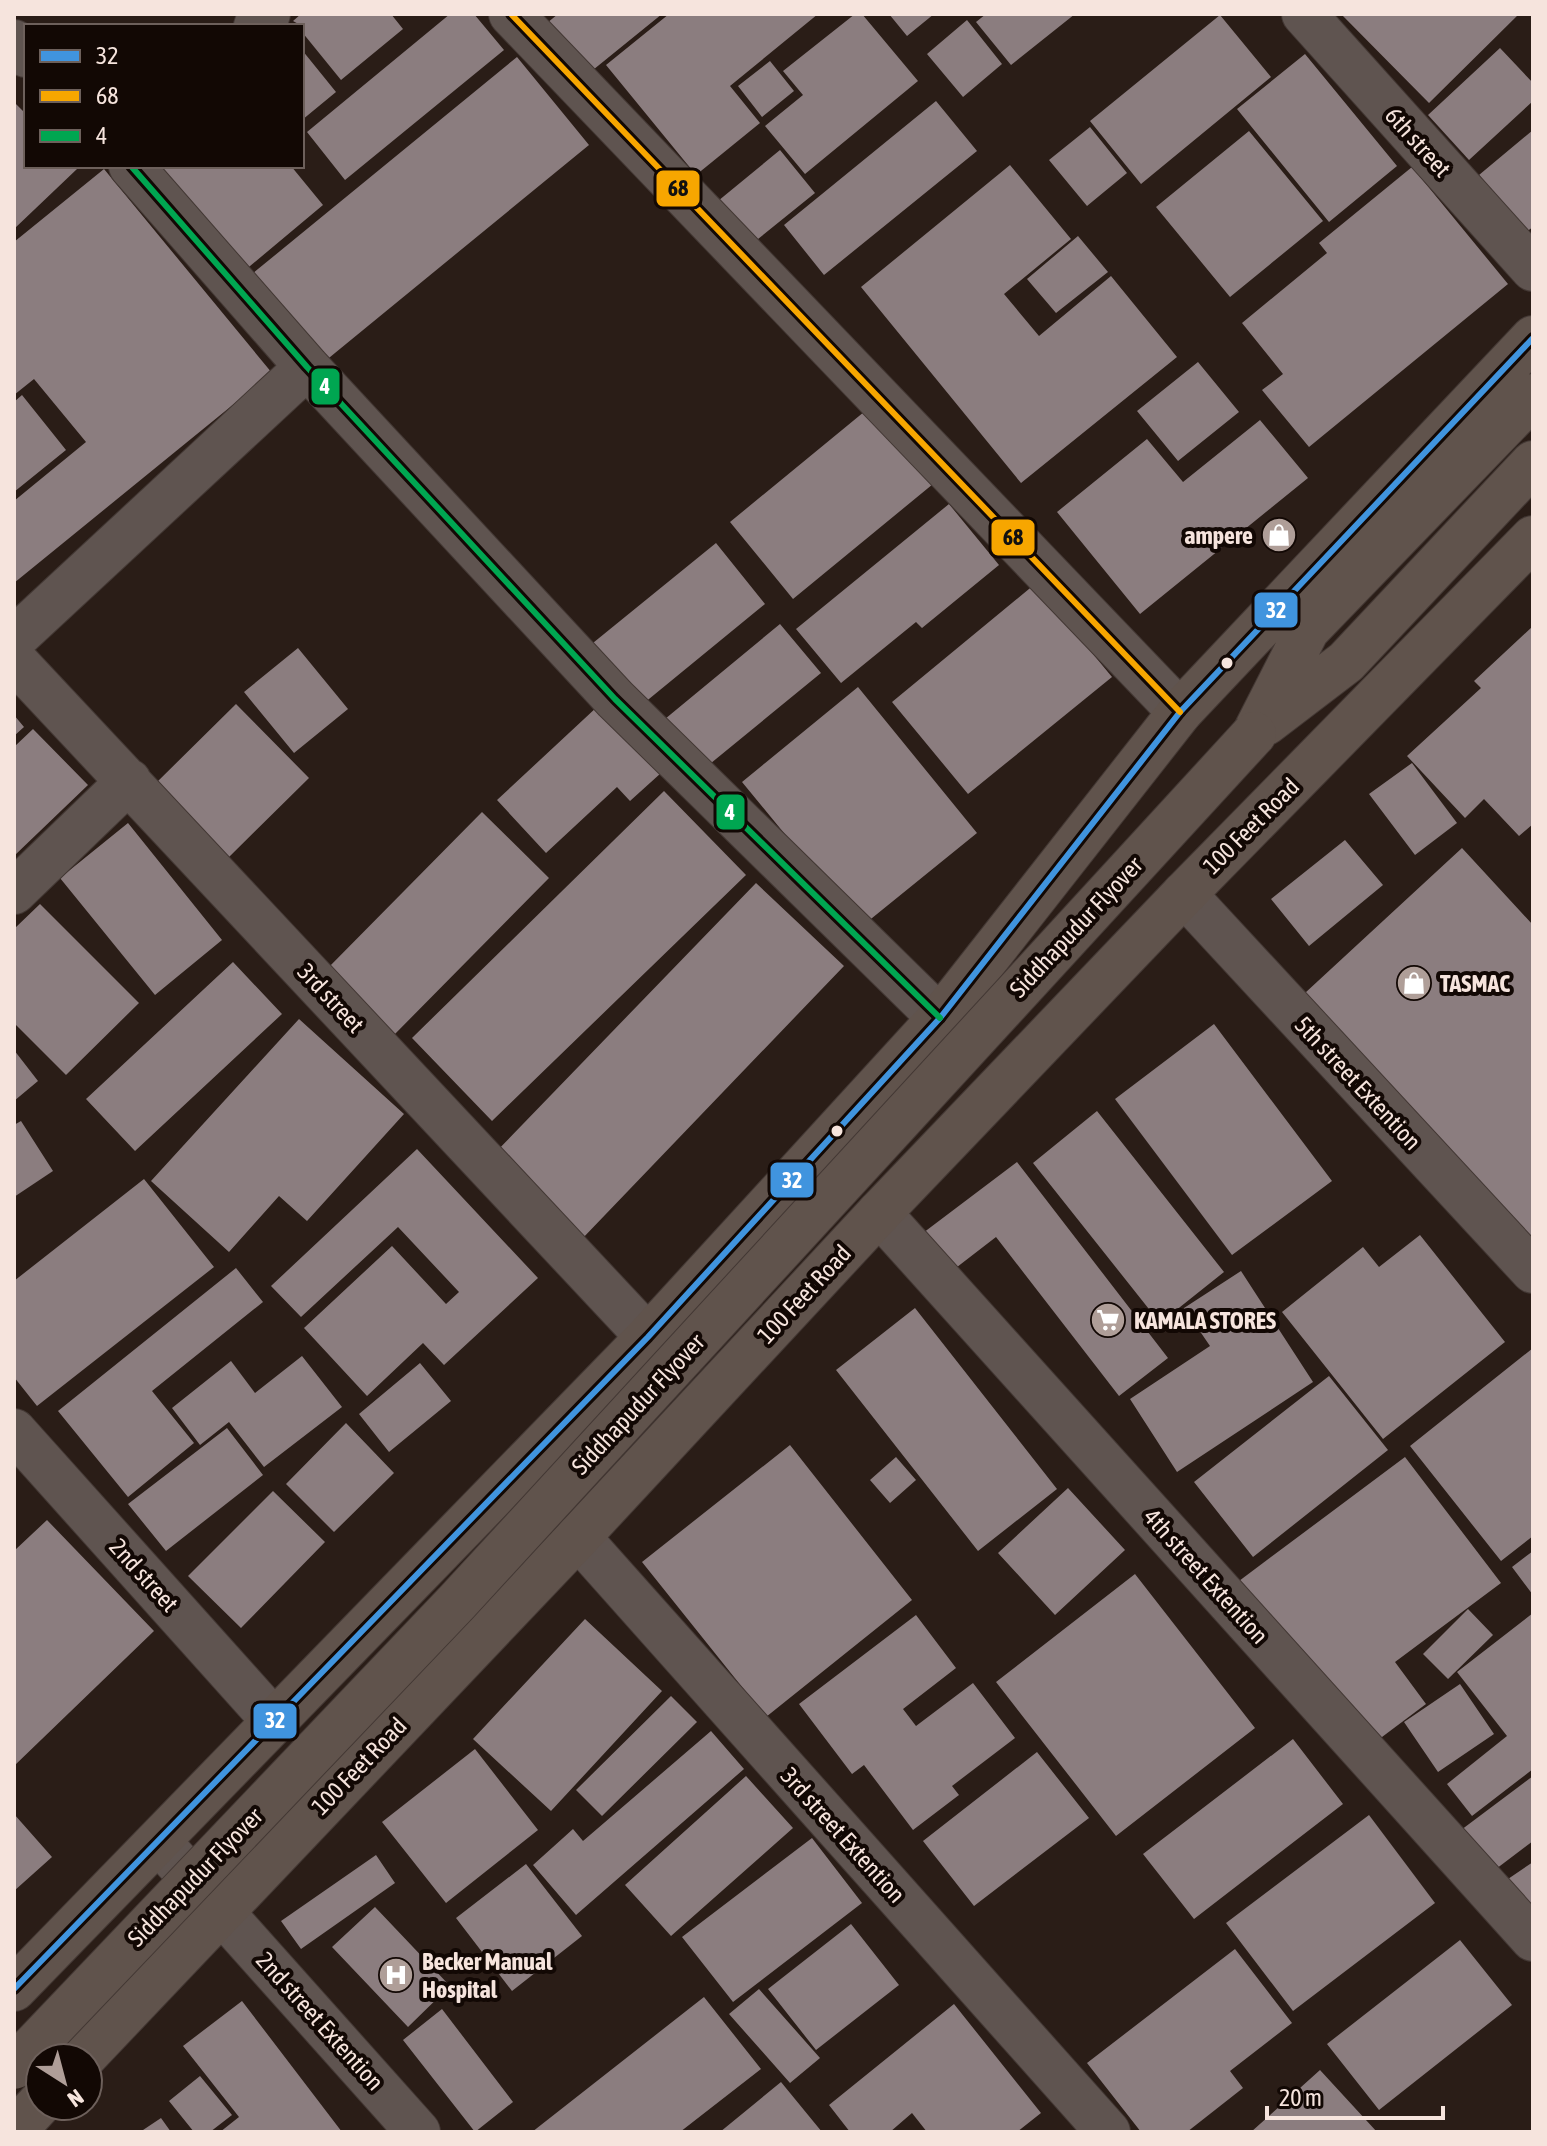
<svg xmlns="http://www.w3.org/2000/svg" width="1547" height="2146" viewBox="0 0 1547 2146" font-family="'Asap Condensed',sans-serif">
  <style>
    .building { fill: #8b7d7f }
    .lines { fill: none; stroke-linecap: round; stroke-linejoin: round }
    .minor-casing { stroke: #433834; stroke-width: 46 }
    .major-casing { stroke: #433834; stroke-width: 46 }
    .minor { stroke: #5f5450; stroke-width: 44 }
    .major { stroke: #60534c; stroke-width: 44 }
    .major-bridge-casing { stroke: #433834; stroke-width: 46; stroke-linecap: butt }
    .major-bridge { stroke: #60534c; stroke-width: 44 }
    .bus-1-casing { stroke: #120804; stroke-width: 12 }
    .bus-2-casing { stroke: #120804; stroke-width: 12 }
    .bus-3-casing { stroke: #120804; stroke-width: 12 }
    .bus-1 { stroke: #4094de; stroke-width: 6 }
    .bus-2 { stroke: #f7a600; stroke-width: 6 }
    .bus-3 { stroke: #00a651; stroke-width: 6 }
    .bus-dot { fill: #f6e4dd; stroke: #120804; stroke-width: 3 }
    .labels { text-anchor: middle; dominant-baseline: central; stroke-width: 8; stroke-linejoin: round; paint-order: stroke }
    .street-label { font-size: 24px; fill: #f6e4dd; stroke: #120804 }
    .poi-label { font-size: 24px; font-weight: bold; fill: #f6e4dd; stroke: #120804; text-anchor: start }
    .line-badge { stroke: #120804; stroke-width: 3 }
    .badge-label { font-size: 22px; text-anchor: middle; font-weight: bold; fill: #fff }
    .pale-badge-label { font-size: 22px; text-anchor: middle; font-weight: bold; fill: #111 }
  </style>
  <rect width="100%" height="100%" fill="#2a1d17"/>
  <path class="building" d="M 301,14 L 391,14 L 403,29 L 341,80 L 302,32 L 302,26 L 293,21 Z
    M 450,14 L 474,14 L 504,50 L 345,180 L 307,132 Z
    M 558,14 L 662,14 L 588,74 L 547,23 Z
    M 669,14 L 818,14 L 730,86 L 760,123 L 696,175 L 606,65 Z
    M 855,14 L 862,14 L 918,81 L 805,174 L 765,126 L 803,95 L 783,71 Z
    M 889,14 L 934,14 L 907,36 Z
    M 986,14 L 1075,14 L 1011,65 L 976,22 Z
    M 1341,14 L 1519,14 L 1429,103 Z
    M 1220,15 L 1271,77 L 1141,184 L 1090,121 Z
    M 967,20 L 1002,64 L 963,97 L 927,54 Z
    M 1500,48 L 1533,83 L 1533,101 L 1469,160 L 1428,115 Z
    M 302,50 L 336,92 L 302,120 Z
    M 1305,54 L 1397,166 L 1329,222 L 1237,109 Z
    M 517,57 L 589,145 L 324,362 L 252,274 Z
    M 770,61 L 794,91 L 762,117 L 738,86 Z
    M 936,101 L 977,151 L 824,275 L 784,225 Z
    M 14,102 L 26,114 L 26,166 L 77,169 L 14,229 Z
    M 1090,127 L 1127,173 L 1087,206 L 1049,160 Z
    M 1533,130 L 1533,227 L 1526,232 L 1479,175 Z
    M 1249,131 L 1323,221 L 1230,297 L 1156,207 Z
    M 780,150 L 815,193 L 753,243 L 718,201 Z
    M 1010,165 L 1071,239 L 1004,294 L 1039,336 L 1111,276 L 1177,357 L 1021,483 L 861,287 Z
    M 146,166 L 291,166 L 323,205 L 237,277 Z
    M 1412,167 L 1508,284 L 1309,447 L 1262,390 L 1283,374 L 1242,323 L 1327,253 L 1319,243 Z
    M 104,169 L 272,373 L 14,583 L 14,501 L 86,442 L 34,379 L 14,395 L 14,242 Z
    M 1078,236 L 1108,272 L 1056,313 L 1027,279 Z
    M 1198,362 L 1239,412 L 1178,461 L 1137,411 Z
    M 22,395 L 66,450 L 14,492 L 14,402 Z
    M 870,407 L 933,484 L 793,599 L 730,522 Z
    M 1260,420 L 1308,478 L 1140,614 L 1057,512 L 1147,439 L 1183,482 Z
    M 949,504 L 999,565 L 922,628 L 916,622 L 841,683 L 796,629 Z
    M 716,543 L 765,604 L 638,708 L 588,647 Z
    M 1035,584 L 1112,677 L 968,794 L 892,702 Z
    M 780,624 L 821,673 L 705,768 L 665,719 Z
    M 1533,626 L 1533,824 L 1519,836 L 1484,799 L 1465,818 L 1407,756 L 1481,688 L 1474,681 Z
    M 298,648 L 348,709 L 294,753 L 244,692 Z
    M 858,687 L 977,833 L 861,927 L 742,782 Z
    M 236,704 L 309,778 L 227,859 L 154,785 Z
    M 598,706 L 661,773 L 630,801 L 617,787 L 546,853 L 497,800 Z
    M 14,715 L 24,727 L 14,736 Z
    M 33,729 L 88,785 L 14,856 L 14,747 Z
    M 1412,763 L 1457,823 L 1415,855 L 1369,794 Z
    M 664,791 L 746,875 L 492,1121 L 412,1038 Z
    M 482,812 L 549,878 L 393,1036 L 326,970 Z
    M 128,823 L 222,940 L 155,995 L 60,878 Z
    M 1345,840 L 1383,885 L 1309,946 L 1271,899 Z
    M 1462,848 L 1533,925 L 1533,1240 L 1305,993 Z
    M 756,883 L 844,966 L 581,1240 L 492,1156 Z
    M 40,904 L 139,1003 L 66,1075 L 14,1023 L 14,929 Z
    M 233,962 L 282,1014 L 135,1151 L 86,1099 Z
    M 299,1019 L 404,1114 L 307,1221 L 279,1196 L 229,1252 L 151,1181 Z
    M 1214,1024 L 1332,1181 L 1232,1255 L 1115,1099 Z
    M 14,1050 L 38,1081 L 14,1101 Z
    M 1097,1111 L 1224,1272 L 1160,1323 L 1033,1163 Z
    M 21,1121 L 53,1171 L 14,1197 L 14,1125 Z
    M 417,1149 L 538,1278 L 444,1365 L 423,1343 L 367,1396 L 304,1328 L 392,1246 L 446,1304 L 459,1292 L 398,1227 L 301,1317 L 271,1286 Z
    M 1017,1162 L 1168,1358 L 1119,1396 L 996,1237 L 948,1274 L 919,1236 Z
    M 144,1179 L 214,1267 L 37,1406 L 14,1377 L 14,1281 Z
    M 1420,1235 L 1505,1342 L 1383,1439 L 1282,1312 L 1363,1247 L 1379,1267 Z
    M 236,1268 L 263,1302 L 152,1391 L 194,1443 L 128,1497 L 58,1411 Z
    M 1241,1271 L 1313,1382 L 1177,1472 L 1130,1399 L 1210,1346 L 1184,1308 Z
    M 915,1308 L 1057,1489 L 978,1551 L 836,1370 Z
    M 1533,1348 L 1533,1536 L 1501,1561 L 1410,1446 Z
    M 302,1356 L 342,1407 L 264,1467 L 229,1422 L 200,1445 L 172,1408 L 231,1361 L 255,1393 Z
    M 420,1363 L 451,1401 L 389,1452 L 359,1414 Z
    M 1329,1376 L 1388,1450 L 1253,1557 L 1194,1482 Z
    M 346,1423 L 394,1473 L 334,1532 L 286,1484 Z
    M 227,1428 L 263,1475 L 166,1551 L 128,1504 Z
    M 790,1445 L 912,1600 L 766,1717 L 642,1562 Z
    M 896,1457 L 916,1480 L 890,1503 L 870,1480 Z
    M 1405,1457 L 1501,1583 L 1395,1662 L 1426,1704 L 1366,1749 L 1239,1581 Z
    M 1068,1488 L 1125,1550 L 1055,1615 L 998,1553 Z
    M 273,1491 L 325,1542 L 241,1628 L 188,1576 Z
    M 47,1520 L 154,1631 L 14,1766 L 14,1551 Z
    M 1533,1551 L 1533,1595 L 1512,1567 Z
    M 1135,1574 L 1255,1728 L 1116,1836 L 996,1682 Z
    M 1468,1609 L 1493,1635 L 1448,1679 L 1423,1654 Z
    M 1533,1613 L 1533,1769 L 1472,1816 L 1447,1784 L 1507,1736 L 1457,1672 Z
    M 916,1615 L 956,1668 L 903,1709 L 916,1726 L 973,1683 L 1015,1738 L 952,1786 L 959,1795 L 913,1830 L 864,1765 L 852,1774 L 799,1704 Z
    M 585,1619 L 662,1691 L 551,1811 L 473,1739 Z
    M 1460,1684 L 1494,1734 L 1438,1772 L 1404,1722 Z
    M 671,1696 L 697,1722 L 602,1816 L 576,1790 Z
    M 711,1731 L 744,1769 L 576,1915 L 533,1865 L 573,1829 L 583,1841 Z
    M 1293,1739 L 1343,1804 L 1194,1919 L 1143,1854 Z
    M 475,1749 L 538,1830 L 446,1903 L 382,1822 Z
    M 1037,1752 L 1089,1818 L 974,1906 L 923,1841 Z
    M 746,1776 L 793,1828 L 671,1936 L 625,1885 Z
    M 1533,1776 L 1533,1841 L 1492,1872 L 1461,1830 Z
    M 14,1814 L 52,1857 L 14,1891 Z
    M 1369,1815 L 1435,1903 L 1293,2011 L 1226,1923 Z
    M 812,1838 L 862,1903 L 733,2002 L 682,1937 Z
    M 376,1855 L 395,1883 L 301,1949 L 281,1921 Z
    M 1533,1862 L 1533,1916 L 1508,1879 Z
    M 526,1864 L 582,1936 L 512,1991 L 456,1918 Z
    M 375,1907 L 450,1986 L 408,2027 L 332,1947 Z
    M 851,1924 L 899,1985 L 816,2050 L 768,1989 Z
    M 1460,1940 L 1512,2005 L 1379,2110 L 1327,2044 Z
    M 1235,1949 L 1292,2023 L 1230,2071 L 1243,2088 L 1187,2132 L 1141,2132 L 1087,2063 Z
    M 759,1989 L 820,2058 L 790,2083 L 729,2014 Z
    M 704,1997 L 761,2069 L 680,2132 L 532,2132 Z
    M 242,2001 L 342,2132 L 220,2132 L 239,2117 L 183,2046 Z
    M 954,2004 L 1041,2113 L 1017,2132 L 927,2132 L 912,2113 L 890,2132 L 850,2132 L 829,2105 Z
    M 442,2009 L 513,2102 L 475,2132 L 403,2040 Z
    M 1320,2070 L 1377,2132 L 1251,2132 Z
    M 200,2076 L 232,2115 L 210,2132 L 194,2132 L 169,2101 Z
    M 781,2082 L 822,2132 L 720,2132 Z
    M 161,2118 L 171,2132 L 140,2132 Z"/>
  <g class="lines">
    <g class="minor-casing">
      <path id="minor" d="M 511,14 L 1180,712
        M 1304,14 L 1533,269
        M 256,26 L 268,14
        M 14,42 L 26,55
        M 131,166 L 307,367 L 615,699 L 940,1018
        M 14,639 L 307,367
        M 14,660 L 648,1337
        M 14,892 L 129,781
        M 1184,894 L 1533,1271
        M 879,1213 L 1533,1939
        M 14,1431 L 273,1720
        M 578,1537 L 1108,2132
        M 159,1842 L 418,2132"/>
    </g>
    <g class="major-casing">
      <path id="major" d="M 1266,723 L 1346,662 L 1533,463
        M 1254,734 L 1307,630 L 1533,396
        M 14,1989 L 648,1337 L 940,1018 L 1180,712 L 1533,338
        M 83,2058 L 578,1537 L 879,1213 L 1184,894 L 1533,538
        M 14,2131 L 40,2103"/>
    </g>
    <use href="#minor" class="minor"/>
    <use href="#major" class="major"/>
    <g class="major-bridge-casing">
      <path id="major-bridge" d="M 14,2067 L 457,1602 L 1254,734"/>
    </g>
    <use href="#major-bridge" class="major-bridge"/>
    <g class="bus-1-casing">
      <path id="bus-1" d="M 14,1989 L 648,1337 L 940,1018 L 1180,712 L 1533,338"/>
    </g>
    <g class="bus-2-casing">
      <path id="bus-2" d="M 511,14 L 1180,712"/>
    </g>
    <g class="bus-3-casing">
      <path id="bus-3" d="M 131,166 L 307,367 L 615,699 L 940,1018"/>
    </g>
    <use href="#bus-1" class="bus-1"/>
    <use href="#bus-2" class="bus-2"/>
    <use href="#bus-3" class="bus-3"/>
  </g>
  <defs>
    <g id="shop-disc" transform="scale(1.8)"><circle r="9.5" fill="#af9e98" stroke="#120804"/><path d="M-5-2.5h2.3a2.7 3.5 0 0 1 5.4 0H5L5.5 6h-11ZM-1.5-2.5h3a1.5 2.3 0 0 0-3 0Z" fill="#fff"/></g>
    <g id="supermarket-disc" transform="scale(1.8)"><circle r="9.5" fill="#af9e98" stroke="#120804"/><path d="M-6-5.5h2.5l.6 2H6L4.5 2H-2.5L-4.4-4H-6ZM-1.5 3.2a1.3 1.3 0 1 0 .1 0ZM3 3.2a1.3 1.3 0 1 0 .1 0Z" fill="#fff"/></g>
    <g id="hospital-disc" transform="scale(1.8)"><circle r="9.5" fill="#af9e98" stroke="#120804"/><path d="M-5-5h3v3.5h4V-5h3V5h-3V1.5h-4V5h-3Z" fill="#fff"/></g>
  </defs>
  <g fill-rule="evenodd">
    <use href="#shop-disc" x="1279" y="535"/>
    <use href="#shop-disc" x="1414" y="983"/>
    <use href="#supermarket-disc" x="1108" y="1320"/>
    <use href="#hospital-disc" x="396" y="1975"/>
  </g>
  <g class="bus-dot">
    <circle cx="1227" cy="663" r="7"/>
    <circle cx="837" cy="1131" r="7"/>
  </g>
  <g class="labels">
    <g class="street-label">
      <text transform="translate(1418 142) rotate(48)">6th street</text>
      <text transform="translate(1251 826) rotate(-45)">100 Feet Road</text>
      <text transform="translate(1076 927) rotate(-47)">Siddhapudur Flyover</text>
      <text transform="translate(331 998) rotate(47)">3rd street</text>
      <text transform="translate(1358 1083) rotate(47)">5th street Extention</text>
      <text transform="translate(804 1294) rotate(-47)">100 Feet Road</text>
      <text transform="translate(638 1404) rotate(-47)">Siddhapudur Flyover</text>
      <text transform="translate(144 1575) rotate(48)">2nd street</text>
      <text transform="translate(1206 1576) rotate(48)">4th street Extention</text>
      <text transform="translate(359 1766) rotate(-46)">100 Feet Road</text>
      <text transform="translate(843 1835) rotate(48)">3rd street Extention</text>
      <text transform="translate(195 1877) rotate(-46)">Siddhapudur Flyover</text>
      <text transform="translate(320 2021) rotate(48)">2nd street Extention</text>
    </g>
    <g class="poi-label">
      <text x="1253" y="535" text-anchor="end">ampere</text>
      <text x="1440" y="983">TASMAC</text>
      <text x="1134" y="1320">KAMALA STORES</text>
      <text x="422" y="1961">Becker Manual<tspan x="422" dy="28">Hospital</tspan></text>
    </g>
  </g>
  <g class="line-badge">
    <rect x="655" y="169" width="46" height="39" rx="8" fill="#f7a600"/>
    <rect x="310" y="367" width="31" height="39" rx="8" fill="#00a651"/>
    <rect x="990" y="518" width="46" height="39" rx="8" fill="#f7a600"/>
    <rect x="1253" y="591" width="46" height="38" rx="8" fill="#4094de"/>
    <rect x="715" y="793" width="31" height="38" rx="8" fill="#00a651"/>
    <rect x="769" y="1161" width="46" height="38" rx="8" fill="#4094de"/>
    <rect x="252" y="1702" width="46" height="38" rx="8" fill="#4094de"/>
  </g>
  <g class="badge-label">
    <text x="325" y="394">4</text>
    <text x="1276" y="618">32</text>
    <text x="730" y="820">4</text>
    <text x="792" y="1188">32</text>
    <text x="275" y="1728">32</text>
  </g>
  <g class="pale-badge-label">
    <text x="678" y="196">68</text>
    <text x="1013" y="545">68</text>
  </g>
  <rect width="1547" height="2146" fill="none" stroke="#f6e4dd" stroke-width="32"/>
  <rect x="24" y="24" width="280" height="144" fill="#120804" stroke="#6d605b" stroke-width="2"/>
  <rect x="40" y="50" width="40" height="12" fill="#4094de" stroke="#6d605b" stroke-width="2"/>
  <text x="96" y="64" font-size="24" fill="#f6e4dd">32</text>
  <rect x="40" y="90" width="40" height="12" fill="#f7a600" stroke="#6d605b" stroke-width="2"/>
  <text x="96" y="104" font-size="24" fill="#f6e4dd">68</text>
  <rect x="40" y="130" width="40" height="12" fill="#00a651" stroke="#6d605b" stroke-width="2"/>
  <text x="96" y="144" font-size="24" fill="#f6e4dd">4</text>
  <g transform="translate(64 2082) rotate(144)"><circle r="38" fill="#120804" stroke="#6d605b" stroke-width="2"/>
  <path d="M0-6L14 30L0 20L-14 30Z" fill="#af9e98"/>
  <text y="-12" font-size="22" font-weight="bold" text-anchor="middle" fill="#f6e4dd">N</text>
  </g>
  <path d="M1267 2106v12h176v-12" fill="none" stroke="#f6e4dd" stroke-width="4"/>
  <text x="1279" y="2106" font-size="24" fill="#f6e4dd" stroke="#120804" stroke-width="6" paint-order="stroke">20 m</text>
</svg>
